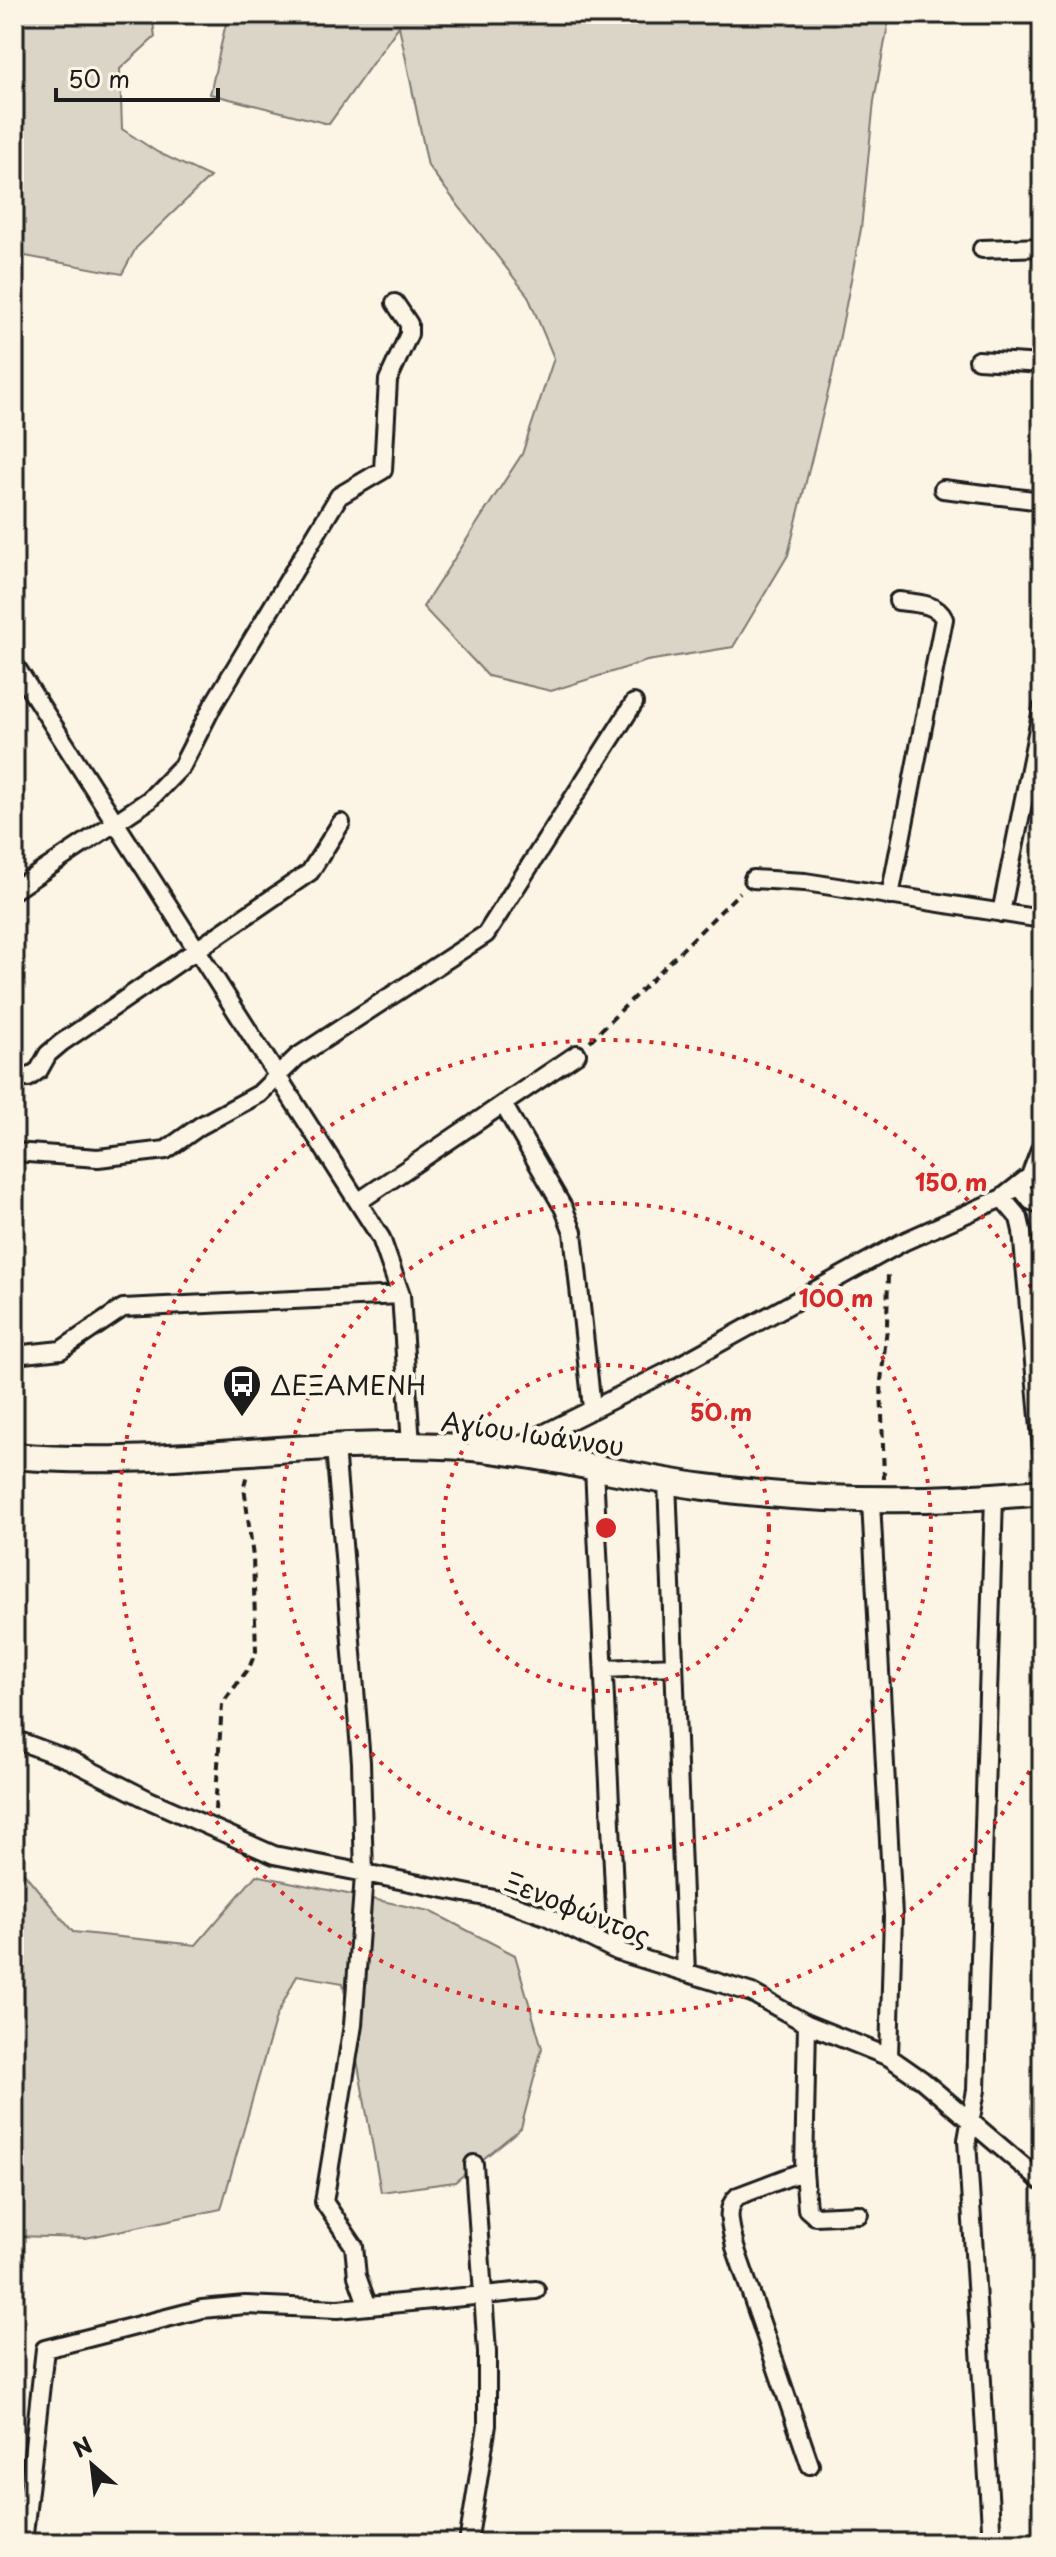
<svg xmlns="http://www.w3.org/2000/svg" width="1056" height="2557" viewBox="0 0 1056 2557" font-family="'Playpen Sans',sans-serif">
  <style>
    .green { fill: #dbd5c8; stroke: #7c7872; stroke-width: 2 }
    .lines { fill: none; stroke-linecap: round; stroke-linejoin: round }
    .street-casing { stroke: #1c1c1c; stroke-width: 22 }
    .secondary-casing { stroke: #1c1c1c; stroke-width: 30 }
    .path { stroke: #1c1c1c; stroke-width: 4; stroke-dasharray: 8 6; stroke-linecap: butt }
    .street { stroke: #fcf5e5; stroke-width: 16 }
    .secondary { stroke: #fcf5e5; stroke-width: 24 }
    .ring { fill: none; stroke: #d62828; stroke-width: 4; stroke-dasharray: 4 8 }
    .labels { text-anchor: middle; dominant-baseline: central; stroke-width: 8; stroke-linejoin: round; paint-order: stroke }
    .poi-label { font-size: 26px; fill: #1c1c1c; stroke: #fcf5e5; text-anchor: start }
    .street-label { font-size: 26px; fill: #1c1c1c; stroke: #fcf5e5 }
    .centre { fill: #d62828; stroke: #fcf5e5; stroke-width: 4 }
    .ring-label { font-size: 24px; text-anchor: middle; font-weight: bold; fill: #d62828; stroke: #fcf5e5; stroke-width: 8; stroke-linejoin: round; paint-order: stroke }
  </style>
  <rect width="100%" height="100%" fill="#fcf5e5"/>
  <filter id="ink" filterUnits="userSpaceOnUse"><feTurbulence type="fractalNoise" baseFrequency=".0125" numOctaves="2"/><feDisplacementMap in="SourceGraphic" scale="16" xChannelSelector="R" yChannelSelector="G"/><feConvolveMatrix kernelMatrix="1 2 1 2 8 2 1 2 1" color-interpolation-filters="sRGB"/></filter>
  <g filter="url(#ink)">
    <path class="green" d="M 14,14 L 152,14 L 155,37 L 120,69 L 122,129 L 157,152 L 210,177 L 136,248 L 122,274 L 14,254 Z
      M 228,14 L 890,14 L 874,101 L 861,229 L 832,376 L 788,555 L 733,647 L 647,661 L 551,691 L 488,676 L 423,607 L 522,454 L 554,358 L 528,296 L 428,166 L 399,26 L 329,124 L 210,94 Z
      M 14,1861 L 73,1932 L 196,1945 L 256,1875 L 430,1911 L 515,1955 L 542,2048 L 521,2128 L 455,2182 L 381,2192 L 343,1983 L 297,1975 L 276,2017 L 221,2209 L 86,2238 L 14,2236 Z"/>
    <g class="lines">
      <g class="street-casing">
        <path id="street" d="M 982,249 L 1042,247
          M 978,360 L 1042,364
          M 943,489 L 1042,501
          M 14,664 L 381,1238 L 401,1295 L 411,1445
          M 753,879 L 805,882 L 1042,919
          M 14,890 L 149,800 L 182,766 L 213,705 L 339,496 L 383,470 L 388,380 L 409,334 L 409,324 L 395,303
          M 890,896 L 944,619 C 937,603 915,603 898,601
          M 1001,913 L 1042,709
          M 14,1079 L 28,1078 L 39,1070 L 48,1054 L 61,1043 L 310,872 L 341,823
          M 503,1104 L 564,1209 L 573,1232 L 592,1408
          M 14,1152 L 98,1158 L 166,1150 L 200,1126 L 259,1094 L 297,1057 L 486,934 L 634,703
          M 1020,1187 L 1031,1201 L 1042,1205
          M 1002,1198 L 1019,1218 L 1022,1231 L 1042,1450
          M 358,1202 L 577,1054
          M 14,1355 L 61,1350 L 123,1308 L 401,1295
          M 335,1447 L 361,1762 L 364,1875 L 353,2025 L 324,2202 L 354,2246 L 357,2276 L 367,2304
          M 507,1452 L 665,1373 L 903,1242 L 1002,1198 L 1030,1176 L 1042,1145
          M 594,1468 L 617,1951
          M 667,1481 L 686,1973
          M 871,1502 L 893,1916 L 889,2057
          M 605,1669 L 674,1666
          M 14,1739 L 70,1760 L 149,1800 L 274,1855 L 500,1900 L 546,1916 L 617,1951 L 752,1993 L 807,2024 L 889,2057 L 922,2080 L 1042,2182
          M 807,2024 L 804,2171 L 807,2209 L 815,2216 L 859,2214
          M 804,2171 L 738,2196 C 723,2209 732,2229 735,2247 L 810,2465
          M 23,2543 L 45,2349 L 202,2309 L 245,2305 L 338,2309 L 536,2290
          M 468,2543 L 487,2425 L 487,2352 L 474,2164
          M 992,2543 L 967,2140 L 976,2090 L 994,1497"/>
      </g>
      <g class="secondary-casing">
        <path id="secondary" d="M 14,1456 C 167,1470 319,1435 472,1448 C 550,1455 627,1477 705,1487 C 817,1502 929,1503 1042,1492"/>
      </g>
      <path class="path" d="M 590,1041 L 740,892
        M 884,1479 L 881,1381 L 887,1328 L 888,1272
        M 215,1810 L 222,1704 L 249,1668 L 256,1651 L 253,1557 L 244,1486 L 247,1474"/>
      <use href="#street" class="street"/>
      <use href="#secondary" class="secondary"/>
    </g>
  </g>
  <g class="ring">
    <circle cx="606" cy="1528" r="163"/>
    <circle cx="606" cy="1528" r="325"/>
    <path d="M1041 1750A488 488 0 1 1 1041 1306"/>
  </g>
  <defs>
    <g id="bus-pin" transform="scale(2)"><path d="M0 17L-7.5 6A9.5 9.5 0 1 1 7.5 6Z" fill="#1c1c1c" stroke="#fcf5e5"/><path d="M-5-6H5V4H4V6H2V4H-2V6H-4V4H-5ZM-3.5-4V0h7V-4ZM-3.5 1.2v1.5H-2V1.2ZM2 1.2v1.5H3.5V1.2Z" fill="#fff"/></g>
  </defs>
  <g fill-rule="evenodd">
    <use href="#bus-pin" x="242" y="1384"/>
  </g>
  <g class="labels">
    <g class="poi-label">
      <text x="270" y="1384">ΔΕΞΑΜΕΝΗ</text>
    </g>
    <g class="street-label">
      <text transform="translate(533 1433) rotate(8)">Αγίου Ιωάννου</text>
      <text transform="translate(578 1908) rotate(22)">Ξενοφώντος</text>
    </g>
  </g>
  <circle cx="606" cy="1528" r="12" class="centre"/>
  <g class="ring-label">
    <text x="951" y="1191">150 m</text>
    <text x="836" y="1307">100 m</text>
    <text x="721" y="1421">50 m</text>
  </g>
  <rect width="1056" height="2557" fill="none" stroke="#fcf5e5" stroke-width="48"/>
  <rect x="24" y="24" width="1008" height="2509" fill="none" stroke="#1c1c1c" stroke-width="3" filter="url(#ink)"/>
  <g transform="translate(92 2465) rotate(332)" stroke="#fcf5e5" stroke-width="6" paint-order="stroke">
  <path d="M0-6L14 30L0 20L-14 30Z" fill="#1c1c1c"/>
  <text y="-12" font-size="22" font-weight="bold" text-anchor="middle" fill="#1c1c1c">N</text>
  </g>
  <path d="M56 88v12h162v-12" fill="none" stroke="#1c1c1c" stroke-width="4"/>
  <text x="68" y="88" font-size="24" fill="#1c1c1c" stroke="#fcf5e5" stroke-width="6" paint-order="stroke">50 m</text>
</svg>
